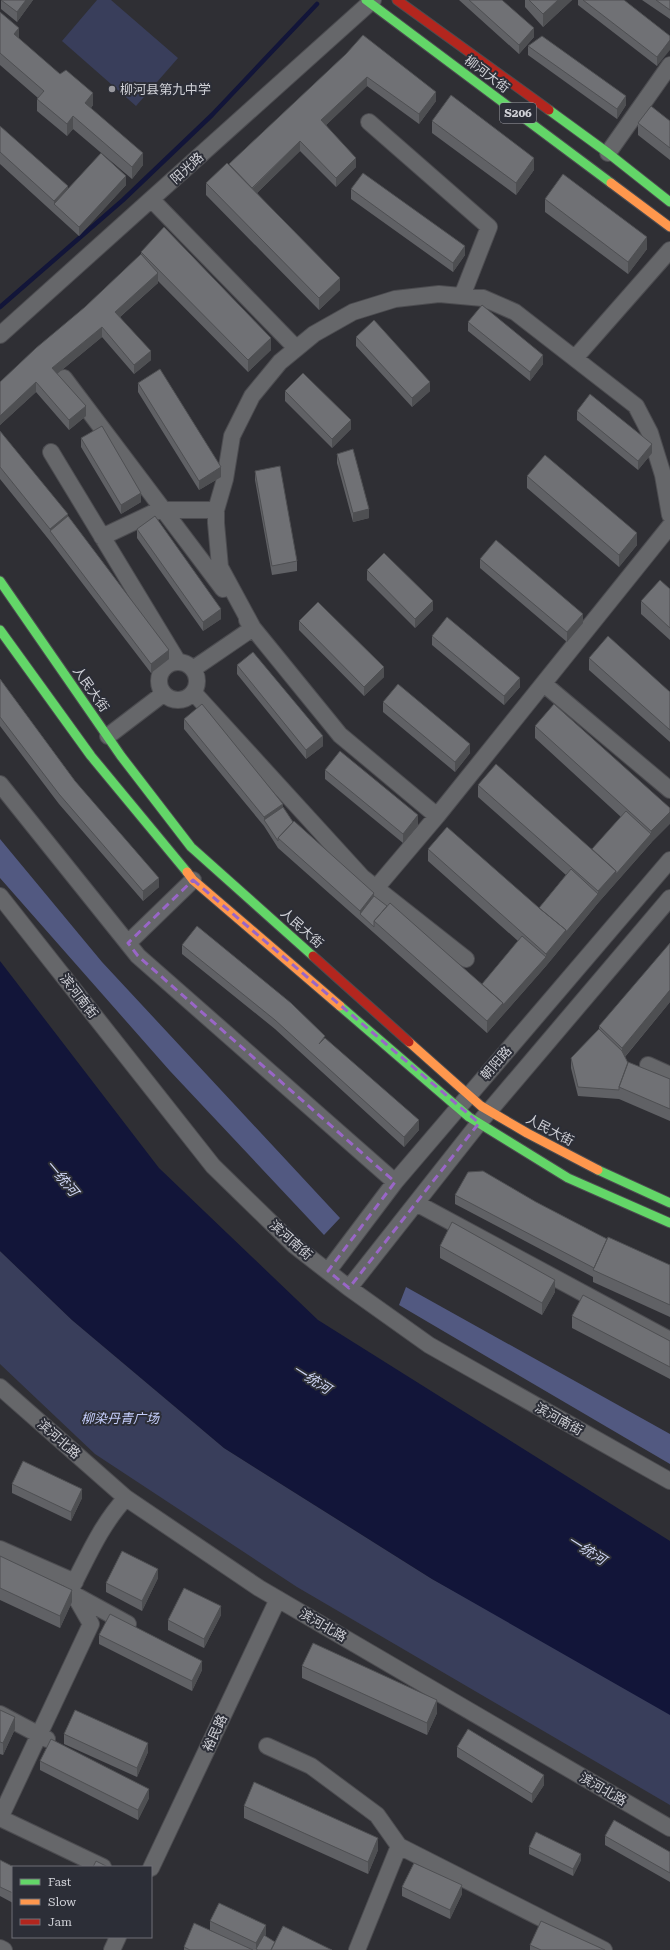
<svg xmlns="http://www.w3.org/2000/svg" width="670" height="1950" viewBox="0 0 670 1950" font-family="'Roboto Serif','Noto Sans SC',serif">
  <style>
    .green { fill: #393e5b }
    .forest { fill: #525981 }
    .water { fill: #121539 }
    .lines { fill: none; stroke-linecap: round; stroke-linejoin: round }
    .stream { stroke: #121539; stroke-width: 4.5 }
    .street-casing { stroke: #4c4c50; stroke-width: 18 }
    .fast-casing { stroke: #4c4c50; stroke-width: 11 }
    .slow-casing { stroke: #4c4c50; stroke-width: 11 }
    .jam-casing { stroke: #4c4c50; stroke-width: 11 }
    .street { stroke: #66676a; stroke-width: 16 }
    .fast { stroke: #63d668; stroke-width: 9 }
    .slow { stroke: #ff974d; stroke-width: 9 }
    .jam { stroke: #b3261e; stroke-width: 9 }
    .wall { fill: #606165 }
    .shaded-wall { fill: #4e4f52 }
    .building { fill: #707175; stroke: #4e4f52 }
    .marked { fill: none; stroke: #9966c7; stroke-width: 3; stroke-dasharray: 8 5; stroke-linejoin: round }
    .poi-dot { fill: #98989e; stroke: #2c2e37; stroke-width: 1.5 }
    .labels { text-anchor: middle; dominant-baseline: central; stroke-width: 4; stroke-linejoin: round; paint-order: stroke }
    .shield { fill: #2c2e37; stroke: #9fa0a7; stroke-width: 1 }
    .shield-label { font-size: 12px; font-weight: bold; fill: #d0d1d7 }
    .street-label { font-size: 13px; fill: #d0d1d7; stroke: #2c2e37 }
    .poi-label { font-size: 13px; fill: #d0d1d7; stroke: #2c2e37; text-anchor: start }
    .park-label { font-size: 13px; font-style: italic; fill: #c5cefb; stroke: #2c2e37 }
    .water-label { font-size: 14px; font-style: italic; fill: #d0d7f5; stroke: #2c2e37 }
  </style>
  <rect width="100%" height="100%" fill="#2f2f34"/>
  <path class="green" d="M 97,0 L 111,0 L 178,58 L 136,106 L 62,41 Z
    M 0,1251 L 72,1320 L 224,1448 L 432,1579 L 670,1709 L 670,1805 L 297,1587 L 95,1454 L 0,1364 Z"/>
  <path class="forest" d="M 0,839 L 102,962 L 340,1218 L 324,1235 L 170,1071 L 0,878 Z
    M 406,1287 L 670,1434 L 670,1464 L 399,1305 Z"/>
  <path class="water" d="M 0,961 L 159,1168 L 318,1320 L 670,1541 L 670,1715 L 432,1579 L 224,1448 L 72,1320 L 0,1251 Z"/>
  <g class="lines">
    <path class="stream" d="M 0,307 L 123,200 L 212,115 L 317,4"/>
    <g class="street-casing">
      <path id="street" d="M 369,122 L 489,227 L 462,296
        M 608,153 L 670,65
        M 152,200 L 296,348
        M 0,335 L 373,0
        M 575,358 L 670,250
        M 64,378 L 223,589
        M 51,452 L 178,662
        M 102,537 L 159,510 L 216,510
        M159 681a19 19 0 1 1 38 0a19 19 0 1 1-38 0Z
        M 193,669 L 253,628 L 247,620
        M 544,684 L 670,790
        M 194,693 L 362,877 L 466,959
        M 108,736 L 163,694
        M 0,784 L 138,956 L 395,1182
        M 437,816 L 340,735 L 253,628 L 220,567 L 216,523 L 216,510 L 225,479 L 232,436 L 252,396 L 280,362 L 314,334 L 353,312 L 395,299 L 439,294 L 483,298 L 515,312 L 636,406 L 650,433 L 663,475 L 670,515
        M 376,888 L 437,816 L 670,526
        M 0,896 L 213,1166 L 295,1246 L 349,1288 L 429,1345 L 670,1481
        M 128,943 L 193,880
        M 648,1065 L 670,1075
        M 416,1203 L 670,1340
        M 328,1271 L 395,1182 L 670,860
        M 349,1288 L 479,1123 L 670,898
        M 0,1387 L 126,1498 L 259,1588 L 670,1828
        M 0,1549 L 75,1582
        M 75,1595 L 128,1624
        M 0,1714 L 47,1739
        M 267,1746 L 311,1766 L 377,1815 L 399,1846 L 604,1950
        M 0,1818 L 91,1624 L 71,1589 C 87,1558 102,1523 126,1498
        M 0,1818 L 103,1867
        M 151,1868 L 278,1599
        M 0,1948 L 4,1950
        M 112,1950 L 118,1937
        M 357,1950 L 399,1846"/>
    </g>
    <g class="fast-casing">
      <path id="fast" d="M 366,0 L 611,183
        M 549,110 L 608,153 L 670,202
        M 0,581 L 121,756 L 191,847 L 313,956
        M 0,630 L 91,756 L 187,872
        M 340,1006 L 469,1117 L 568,1178 L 670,1223
        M 598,1170 L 670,1203"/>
    </g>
    <g class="slow-casing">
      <path id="slow" d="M 611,183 L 670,227
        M 187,872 L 193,880 L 340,1006
        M 409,1042 L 481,1106 L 527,1133 L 598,1170"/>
    </g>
    <g class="jam-casing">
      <path id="jam" d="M 397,0 L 549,110
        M 313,956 L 409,1042"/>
    </g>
    <use href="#street" class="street"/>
    <use href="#fast" class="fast"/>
    <use href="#slow" class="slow"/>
    <use href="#jam" class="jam"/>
  </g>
  <path class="wall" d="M 1,0 L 33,0 L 17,22 L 1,9 Z
    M 459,0 L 502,0 L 534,37 L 519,54 Z
    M 525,0 L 572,0 L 543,27 L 525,7 Z
    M 578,0 L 624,0 L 670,36 L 657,66 L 578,5 Z
    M 642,0 L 670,0 L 670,19 Z
    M 0,12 L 19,39 L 93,105 L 91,108 L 143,165 L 132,179 L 73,129 L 67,136 L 37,111 L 37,99 L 38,98 L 0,65 Z
    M 528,46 L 626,105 L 617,119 L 528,55 Z
    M 346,54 L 436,101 L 419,124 L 367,86 L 326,125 L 356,167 L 336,187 L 300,151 L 257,193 L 340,290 L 319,310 L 206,195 L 206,183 L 229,164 Z
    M 432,121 L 534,170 L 516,195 L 432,133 Z
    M 670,121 L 670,160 L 638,135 L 638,123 Z
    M 0,126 L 68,188 L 126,185 L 79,236 L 0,164 Z
    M 351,189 L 465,255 L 453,272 L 351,199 Z
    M 545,199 L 647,249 L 628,274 L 545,212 Z
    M 141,252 L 271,350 L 248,372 L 158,281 L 158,283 L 120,317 L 151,360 L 134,374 L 102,337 L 57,374 L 86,416 L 69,430 L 36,392 L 0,425 L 0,382 L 85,307 L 141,254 Z
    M 468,322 L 543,364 L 530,381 L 468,331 Z
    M 356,337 L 430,391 L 412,407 L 356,346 Z
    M 138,383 L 221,477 L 199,490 L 138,392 Z
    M 285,391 L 351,429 L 332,448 L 285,401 Z
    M 577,411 L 652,453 L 638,470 L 577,420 Z
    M 0,431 L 68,516 L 169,659 L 151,673 L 50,541 L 0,479 Z
    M 81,438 L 141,502 L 121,514 L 81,447 Z
    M 337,454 L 369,518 L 353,522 L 337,463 Z
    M 255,471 L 297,561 L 297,571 L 272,575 L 255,480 Z
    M 527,476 L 637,545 L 619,567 L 527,488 Z
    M 137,529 L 221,619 L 203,631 L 137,538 Z
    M 480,559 L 583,623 L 567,642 L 480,568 Z
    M 367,570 L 433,610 L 415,628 L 367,580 Z
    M 670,589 L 670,640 L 641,614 L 641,601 Z
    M 299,621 L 384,677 L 364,696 L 299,630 Z
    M 432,636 L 520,687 L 504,705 L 432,645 Z
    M 589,658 L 670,692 L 670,742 L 589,670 Z
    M 237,665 L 323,746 L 306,759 L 237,674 Z
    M 0,679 L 75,781 L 159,887 L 143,901 L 59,804 L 0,726 Z
    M 383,702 L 470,753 L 455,772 L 383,712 Z
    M 184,719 L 283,807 L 293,822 L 374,896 L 482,984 L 518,941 L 428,861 L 428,849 L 539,908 L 566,875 L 478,797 L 478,785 L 592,849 L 621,817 L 535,738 L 535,726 L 670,808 L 651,843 L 598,903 L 546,966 L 487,1033 L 278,848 L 264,826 L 184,729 Z
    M 325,770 L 418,825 L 403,843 L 325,779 Z
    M 182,945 L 325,1039 L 419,1130 L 404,1147 L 275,1029 L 182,954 Z
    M 670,1002 L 625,1057 L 628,1063 L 670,1079 L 670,1121 L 619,1099 L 578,1096 L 571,1068 L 571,1058 L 599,1029 L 599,1026 Z
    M 455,1195 L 536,1202 L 607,1239 L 670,1265 L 670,1317 L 593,1282 L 593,1277 L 455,1204 Z
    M 440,1246 L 555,1292 L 542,1315 L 440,1258 Z
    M 572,1316 L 670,1341 L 670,1379 L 572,1328 Z
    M 12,1484 L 82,1498 L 71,1521 L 12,1493 Z
    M 0,1556 L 72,1602 L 60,1628 L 0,1600 Z
    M 158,1578 L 142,1611 L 106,1592 L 106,1583 Z
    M 221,1615 L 204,1648 L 168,1630 L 168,1620 Z
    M 99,1635 L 202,1670 L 192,1691 L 99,1644 Z
    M 302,1666 L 437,1713 L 427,1735 L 302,1678 Z
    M 0,1710 L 15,1729 L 3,1755 L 0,1754 Z
    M 64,1734 L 148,1752 L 137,1777 L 64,1744 Z
    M 457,1747 L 544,1785 L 532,1803 L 457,1757 Z
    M 40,1761 L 149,1798 L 138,1820 L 40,1770 Z
    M 244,1806 L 378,1850 L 368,1874 L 244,1818 Z
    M 605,1836 L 670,1852 L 670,1882 L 605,1845 Z
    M 529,1847 L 581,1860 L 573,1876 L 529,1854 Z
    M 0,1860 L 13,1867 L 13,1903 L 0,1896 Z
    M 402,1887 L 462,1894 L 450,1919 L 402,1896 Z
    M 210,1921 L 266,1934 L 265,1936 L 275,1942 L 332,1950 L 184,1950 L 184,1947 L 221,1936 L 210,1930 Z
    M 530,1945 L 605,1950 L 530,1950 Z"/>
  <path class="shaded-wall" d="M 26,0 L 33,0 L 17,22 L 17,12 Z
    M 558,0 L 572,0 L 543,27 L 543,14 Z
    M 19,28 L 19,40 L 14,34 Z
    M 534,28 L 534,37 L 519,54 L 519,45 Z
    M 670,40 L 670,50 L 657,66 L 657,57 Z
    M 367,77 L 367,86 L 321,130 L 321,120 Z
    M 436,92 L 436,101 L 419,124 L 419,114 Z
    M 93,93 L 93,105 L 85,115 L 85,103 Z
    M 626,96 L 626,105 L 617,119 L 617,109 Z
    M 73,116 L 73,129 L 67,136 L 67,124 Z
    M 300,141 L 300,151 L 251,199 L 251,190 Z
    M 143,153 L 143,165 L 132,179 L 132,167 Z
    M 356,158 L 356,167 L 336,187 L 336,178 Z
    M 534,158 L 534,170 L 516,195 L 516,183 Z
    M 126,176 L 126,185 L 79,236 L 79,227 Z
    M 68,186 L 68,198 L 54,204 L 54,201 Z
    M 647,237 L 647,249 L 628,274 L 628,262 Z
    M 465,246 L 465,255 L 453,272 L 453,263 Z
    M 158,273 L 158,283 L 115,321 L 115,312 Z
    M 340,278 L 340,290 L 319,310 L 319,298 Z
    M 102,327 L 102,337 L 52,378 L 52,368 Z
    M 271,338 L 271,350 L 248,372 L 248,360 Z
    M 151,351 L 151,360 L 134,374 L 134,365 Z
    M 543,355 L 543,364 L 530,381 L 530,372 Z
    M 36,382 L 36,392 L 0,425 L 0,416 Z
    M 430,382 L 430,391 L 412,407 L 412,398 Z
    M 86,406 L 86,416 L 69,430 L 69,420 Z
    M 351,420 L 351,429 L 332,448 L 332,439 Z
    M 652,444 L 652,453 L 638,470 L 638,461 Z
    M 221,467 L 221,477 L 199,490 L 199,481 Z
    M 141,493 L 141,502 L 121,514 L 121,505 Z
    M 369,509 L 369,518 L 353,522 L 353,513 Z
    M 68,514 L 68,526 L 50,531 L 50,529 Z
    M 637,533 L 637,545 L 619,567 L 619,555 Z
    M 433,601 L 433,610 L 415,628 L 415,619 Z
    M 221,609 L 221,619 L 203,631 L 203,622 Z
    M 583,614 L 583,623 L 567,642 L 567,632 Z
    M 169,650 L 169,659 L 151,673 L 151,664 Z
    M 384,667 L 384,677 L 364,696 L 364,687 Z
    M 520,678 L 520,687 L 504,705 L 504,696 Z
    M 323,736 L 323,746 L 306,759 L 306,750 Z
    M 470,744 L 470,753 L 455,772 L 455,762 Z
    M 283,804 L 283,814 L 264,820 L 264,817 Z
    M 670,812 L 670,824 L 651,843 L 598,903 L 546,966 L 487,1033 L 487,1021 L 503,1003 L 546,957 L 546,954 L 566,930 L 598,894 L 598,891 L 616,871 L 651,834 L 651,831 Z
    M 418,815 L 418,825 L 403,843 L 403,834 Z
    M 159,878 L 159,887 L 143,901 L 143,891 Z
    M 374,893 L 374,903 L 360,914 L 360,911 Z
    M 670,990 L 670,1002 L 622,1060 L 622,1048 Z
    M 419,1120 L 419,1130 L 404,1147 L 404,1137 Z
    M 555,1280 L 555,1292 L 542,1315 L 542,1303 Z
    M 82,1489 L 82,1498 L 71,1521 L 71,1512 Z
    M 158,1569 L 158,1578 L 142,1611 L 142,1601 Z
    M 72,1590 L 72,1602 L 60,1628 L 60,1616 Z
    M 221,1606 L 221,1615 L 204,1648 L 204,1639 Z
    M 202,1661 L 202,1670 L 192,1691 L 192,1681 Z
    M 437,1700 L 437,1713 L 427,1735 L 427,1723 Z
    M 15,1717 L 15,1729 L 3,1755 L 3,1743 Z
    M 148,1743 L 148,1752 L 137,1777 L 137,1768 Z
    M 544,1775 L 544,1785 L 532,1803 L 532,1794 Z
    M 149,1789 L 149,1798 L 138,1820 L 138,1810 Z
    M 378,1838 L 378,1850 L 368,1874 L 368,1862 Z
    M 581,1854 L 581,1860 L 573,1876 L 573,1869 Z
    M 462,1885 L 462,1894 L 450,1919 L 450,1910 Z
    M 266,1925 L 266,1934 L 258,1950 L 256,1949 L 256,1943 Z"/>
  <path class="building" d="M 1,0 L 26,0 L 17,12 Z
    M 469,0 L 502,0 L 534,28 L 519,45 Z
    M 529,0 L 558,0 L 543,14 Z
    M 583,0 L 624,0 L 670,36 L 670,40 L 657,57 Z
    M 656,0 L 670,0 L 670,10 Z
    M 0,12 L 19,28 L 14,34 L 60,74 L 66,70 L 93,93 L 85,103 L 143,153 L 132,167 L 73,116 L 67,124 L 37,99 L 44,91 L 0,53 Z
    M 363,35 L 436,92 L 419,114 L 367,77 L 321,120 L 356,158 L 336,178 L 300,141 L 252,188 L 229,164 L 346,54 Z
    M 542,36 L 626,96 L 617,109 L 528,46 Z
    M 451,95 L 534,158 L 516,183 L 432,121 Z
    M 651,106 L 670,121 L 670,148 L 638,123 Z
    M 0,126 L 68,186 L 54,201 L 0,152 Z
    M 101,153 L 126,176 L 79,227 L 54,204 Z
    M 227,163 L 340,278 L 319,298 L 206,183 Z
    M 363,173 L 465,246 L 453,263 L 351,189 Z
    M 563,174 L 647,237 L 628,262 L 545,199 Z
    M 164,227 L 271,338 L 248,360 L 141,252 Z
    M 141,254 L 158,273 L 115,312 L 151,351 L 134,365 L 102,327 L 52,368 L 86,406 L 69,420 L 36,382 L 0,416 L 0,382 L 36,348 L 85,307 Z
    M 482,305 L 543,355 L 530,372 L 468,322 Z
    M 374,320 L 430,382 L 412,398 L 356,337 Z
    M 160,369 L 221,467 L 199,481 L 138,383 Z
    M 303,373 L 351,420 L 332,439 L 285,391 Z
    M 590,394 L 652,444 L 638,461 L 577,411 Z
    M 102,426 L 141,493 L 121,505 L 81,438 Z
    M 0,431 L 68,514 L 50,529 L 0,467 Z
    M 353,449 L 369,509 L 353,513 L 337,454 Z
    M 545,455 L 637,533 L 619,555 L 527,476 Z
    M 280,466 L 297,561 L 272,566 L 255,471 Z
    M 68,516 L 169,650 L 151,664 L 50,531 Z
    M 155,516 L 221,609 L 203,622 L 137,529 Z
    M 496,540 L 583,614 L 567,632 L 480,559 Z
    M 384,553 L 433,601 L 415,619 L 367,570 Z
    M 660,580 L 670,589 L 670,628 L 641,601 Z
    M 318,602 L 384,667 L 364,687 L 299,621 Z
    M 447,617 L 520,678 L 504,696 L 432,636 Z
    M 608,636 L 670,692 L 670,730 L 589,658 Z
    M 253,652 L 323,736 L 306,750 L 237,665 Z
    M 0,679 L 75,781 L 159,878 L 143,891 L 59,794 L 0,717 Z
    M 398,684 L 470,744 L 455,762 L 383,702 Z
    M 202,704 L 283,804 L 264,817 L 184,719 Z
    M 554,704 L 670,808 L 670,812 L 651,831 L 535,726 Z
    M 340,751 L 418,815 L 403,834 L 325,770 Z
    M 496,764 L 616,871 L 598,891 L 478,785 Z
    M 283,807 L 293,822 L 278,838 L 278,841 L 264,820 Z
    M 626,811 L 651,834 L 616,874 L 616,871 L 592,849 Z
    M 294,821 L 374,893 L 360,911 L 278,838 Z
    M 447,827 L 538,907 L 566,930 L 546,954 L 428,849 Z
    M 571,869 L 598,894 L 566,932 L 566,930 L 539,908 Z
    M 374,896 L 387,906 L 374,921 L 374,927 L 360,914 Z
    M 390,903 L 503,1003 L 487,1021 L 374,921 Z
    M 197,926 L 291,1003 L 325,1036 L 319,1044 L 325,1038 L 419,1120 L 404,1137 L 275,1020 L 182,945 Z
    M 522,936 L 546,957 L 503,1005 L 503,1003 L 482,984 Z
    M 670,943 L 670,990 L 622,1048 L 599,1026 Z
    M 599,1029 L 622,1051 L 628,1063 L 619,1087 L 619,1090 L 578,1087 L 571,1058 Z
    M 628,1062 L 670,1079 L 670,1109 L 619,1087 Z
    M 483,1171 L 536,1202 L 607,1239 L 594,1268 L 455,1195 L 468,1172 Z
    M 452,1222 L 555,1280 L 542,1303 L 440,1246 Z
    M 608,1237 L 670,1265 L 670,1305 L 593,1270 Z
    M 583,1295 L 670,1341 L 670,1367 L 572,1316 Z
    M 23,1461 L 82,1489 L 71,1512 L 12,1484 Z
    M 122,1551 L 158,1569 L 142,1601 L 106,1583 Z
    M 0,1556 L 72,1590 L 60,1616 L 0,1588 Z
    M 184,1588 L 221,1606 L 204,1639 L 168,1620 Z
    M 110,1614 L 202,1661 L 192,1681 L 99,1635 Z
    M 313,1643 L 437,1700 L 427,1723 L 302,1666 Z
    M 0,1710 L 15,1717 L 3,1743 L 0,1742 Z
    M 75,1710 L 148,1743 L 137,1768 L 64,1734 Z
    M 468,1729 L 544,1775 L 532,1794 L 457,1747 Z
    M 51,1739 L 149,1789 L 138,1810 L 40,1761 Z
    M 254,1782 L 378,1838 L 368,1862 L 244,1806 Z
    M 614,1820 L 670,1852 L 670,1873 L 605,1836 Z
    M 536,1832 L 581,1854 L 573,1869 L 529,1847 Z
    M 0,1860 L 14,1867 L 13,1867 L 13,1893 L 0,1887 Z
    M 96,1861 L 108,1867 L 93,1867 Z
    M 414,1863 L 462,1885 L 450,1910 L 402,1887 Z
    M 219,1903 L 266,1925 L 256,1943 L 210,1921 Z
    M 541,1921 L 605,1950 L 541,1950 L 530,1945 Z
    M 194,1923 L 253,1950 L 190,1950 L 184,1947 Z
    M 283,1926 L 332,1950 L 271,1950 Z
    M 264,1935 L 275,1942 L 271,1950 L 258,1950 L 256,1949 Z"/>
  <path class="marked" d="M 193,880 L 479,1123 L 349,1288 L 328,1271 L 395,1182 L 138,956 L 128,943 Z"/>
  <circle class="poi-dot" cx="112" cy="89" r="4"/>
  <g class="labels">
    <rect class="shield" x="500" y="103" width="36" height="20" rx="3"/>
    <g class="shield-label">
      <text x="518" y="113">S206</text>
    </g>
    <g class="street-label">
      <text transform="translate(487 74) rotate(37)">柳河大街</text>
      <text transform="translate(187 168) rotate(-42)">阳光路</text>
      <text transform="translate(91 689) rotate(55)">人民大街</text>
      <text transform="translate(302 928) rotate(42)">人民大街</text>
      <text transform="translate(79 996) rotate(52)">滨河南街</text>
      <text transform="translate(496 1063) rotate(-49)">朝阳路</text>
      <text transform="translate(550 1130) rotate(28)">人民大街</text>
      <text transform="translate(291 1240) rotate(41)">滨河南街</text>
      <text transform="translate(559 1419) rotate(29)">滨河南街</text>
      <text transform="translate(59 1439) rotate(41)">滨河北路</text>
      <text transform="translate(323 1625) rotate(30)">滨河北路</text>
      <text transform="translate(215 1733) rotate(-65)">裕民路</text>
      <text transform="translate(603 1789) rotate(30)">滨河北路</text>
    </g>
    <g class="poi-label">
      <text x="120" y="89">柳河县第九中学</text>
    </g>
    <g class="park-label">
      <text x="120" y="1418">柳染丹青广场</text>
    </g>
    <g class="water-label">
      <text transform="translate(62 1178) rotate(50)">一统河</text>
      <text transform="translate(312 1379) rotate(32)">一统河</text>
      <text transform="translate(587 1550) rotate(32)">一统河</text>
    </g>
  </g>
  <rect x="12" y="1866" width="140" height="72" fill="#2c2e37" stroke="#6e6f77"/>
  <rect x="20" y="1879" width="20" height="6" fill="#63d668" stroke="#6e6f77"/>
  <text x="48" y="1886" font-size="12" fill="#d0d1d7">Fast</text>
  <rect x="20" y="1899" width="20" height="6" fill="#ff974d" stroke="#6e6f77"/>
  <text x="48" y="1906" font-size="12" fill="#d0d1d7">Slow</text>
  <rect x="20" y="1919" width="20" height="6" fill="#b3261e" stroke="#6e6f77"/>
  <text x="48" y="1926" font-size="12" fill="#d0d1d7">Jam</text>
</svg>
